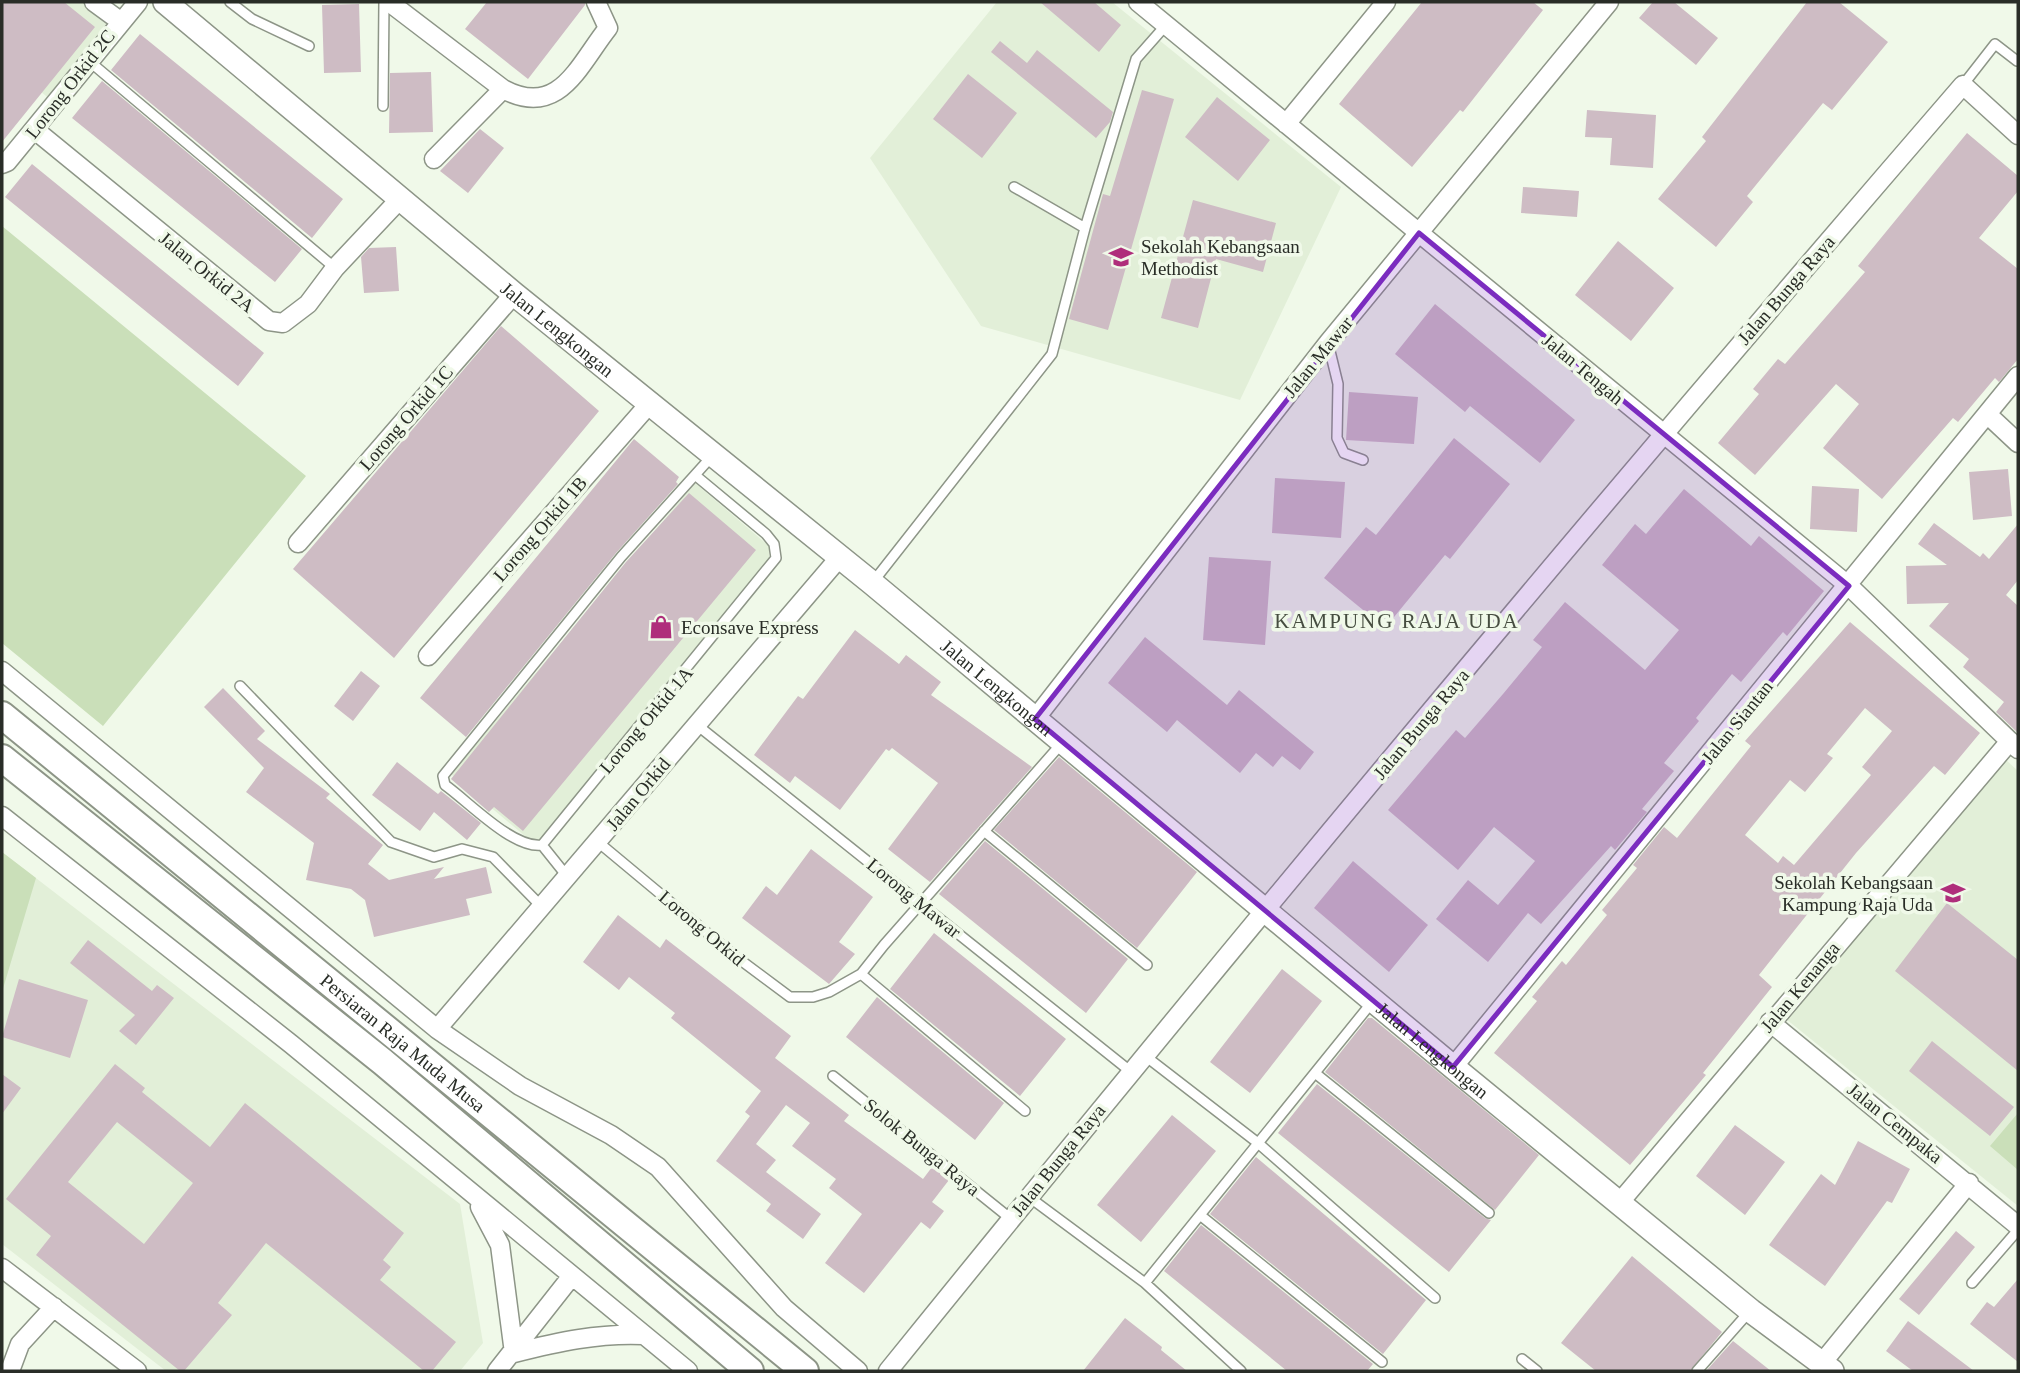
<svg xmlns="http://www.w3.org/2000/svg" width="2020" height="1373" viewBox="0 0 2020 1373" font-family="'Times New Roman',serif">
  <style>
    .built { fill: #e2efd8 }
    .green { fill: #cadfb9 }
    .building { fill: #cebcc4; fill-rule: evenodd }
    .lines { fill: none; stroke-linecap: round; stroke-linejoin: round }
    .service-casing { stroke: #8d9587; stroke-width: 12 }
    .minor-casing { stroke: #8d9587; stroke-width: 21 }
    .tertiary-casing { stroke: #8d9587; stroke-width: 26 }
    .secondary-casing { stroke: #8d9587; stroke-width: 30 }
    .service { stroke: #fff; stroke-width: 9 }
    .minor { stroke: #fff; stroke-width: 18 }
    .tertiary { stroke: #fff; stroke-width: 23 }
    .secondary { stroke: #fff; stroke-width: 26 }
    .marked { fill: #7b2cbf; fill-opacity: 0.2; stroke: #7b2cbf; stroke-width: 5; stroke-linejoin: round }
    .labels { text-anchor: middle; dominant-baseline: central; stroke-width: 7; stroke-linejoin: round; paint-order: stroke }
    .street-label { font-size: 19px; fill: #292d27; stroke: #f0f9e9 }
    .poi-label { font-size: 19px; fill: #292d27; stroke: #f0f9e9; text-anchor: start }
    .neighbourhood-label { font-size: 21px; letter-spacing: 2px; fill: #464d40; stroke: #f0f9e9 }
  </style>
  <rect width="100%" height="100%" fill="#f0f9e9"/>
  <path class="built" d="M 2,2 L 86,2 L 111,20 L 51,100 L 2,60 Z
    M 997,2 L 1112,2 L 1341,187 L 1240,400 L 981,326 L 870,158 Z
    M 695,483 L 769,546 L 769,560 L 539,841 L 532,842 L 451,774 Z
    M 2004,758 L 2018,771 L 2018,1206 L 1781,1015 Z
    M 2,852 L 460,1204 L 483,1343 L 460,1371 L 166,1371 L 2,1244 Z"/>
  <path class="green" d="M 2,226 L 306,476 L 103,726 L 2,643 Z
    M 2,852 L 36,878 L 2,992 Z
    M 2018,1113 L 2018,1170 L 1990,1146 Z"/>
  <path class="building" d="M 2,2 L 64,2 L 95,27 L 2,142 Z
    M 487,2 L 585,2 L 585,5 L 528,79 L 465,29 Z
    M 1040,2 L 1094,2 L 1121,25 L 1099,52 Z
    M 1422,2 L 1533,2 L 1543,10 L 1463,112 L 1460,110 L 1412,167 L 1339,104 Z
    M 1653,2 L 1674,2 L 1718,38 L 1696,65 L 1639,18 Z
    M 1807,2 L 1839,2 L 1888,42 L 1832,110 L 1823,103 L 1747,196 L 1753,202 L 1716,247 L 1658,199 L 1706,141 L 1702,137 Z
    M 359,4 L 361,72 L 324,73 L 322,5 Z
    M 140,34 L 343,199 L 312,238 L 111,70 Z
    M 1000,41 L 1027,63 L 1037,50 L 1113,112 L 1110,122 L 1096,138 L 991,52 Z
    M 431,72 L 433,132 L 389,133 L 390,73 Z
    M 968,74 L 1017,113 L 982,158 L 933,119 Z
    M 102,81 L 302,249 L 275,282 L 72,118 Z
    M 1142,90 L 1174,99 L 1108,330 L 1069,319 L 1103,194 L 1110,196 Z
    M 1217,97 L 1270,140 L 1238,181 L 1185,137 Z
    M 1587,110 L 1656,115 L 1653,168 L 1610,165 L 1612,138 L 1585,137 Z
    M 480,129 L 504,148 L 468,193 L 440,171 Z
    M 1967,133 L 2018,176 L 2018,191 L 1979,238 L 2018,269 L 2018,359 L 1999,382 L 1995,378 L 1958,422 L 1953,418 L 1882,499 L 1823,448 L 1859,404 L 1836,384 L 1755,475 L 1718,443 L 1759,394 L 1753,389 L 1778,359 L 1785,364 L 1865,272 L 1858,266 Z
    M 32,164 L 264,353 L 238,386 L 5,197 Z
    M 1523,187 L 1579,191 L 1577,217 L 1521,213 Z
    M 1193,200 L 1276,223 L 1263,272 L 1216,259 L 1198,328 L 1161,318 Z
    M 1618,241 L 1674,288 L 1631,341 L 1575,295 Z
    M 396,247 L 399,291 L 364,293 L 361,257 L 369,248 Z
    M 1435,304 L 1575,420 L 1540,463 L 1470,406 L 1465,412 L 1395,354 Z
    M 501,326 L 599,411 L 394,658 L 293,569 Z
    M 1349,392 L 1418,397 L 1414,444 L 1346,440 Z
    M 1454,438 L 1510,484 L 1450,559 L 1445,555 L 1385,628 L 1324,578 L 1366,527 L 1376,535 Z
    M 634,439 L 679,477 L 676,482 L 678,484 L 616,553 L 466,737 L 420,698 Z
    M 2008,469 L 2012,516 L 1973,520 L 1969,472 Z
    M 1275,478 L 1345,482 L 1341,538 L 1272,533 Z
    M 1812,486 L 1859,489 L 1857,532 L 1810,529 Z
    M 1684,489 L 1751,546 L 1759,536 L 1824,591 L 1787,636 L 1783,632 L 1741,682 L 1732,674 L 1696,718 L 1699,721 L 1664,763 L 1674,771 L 1642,809 L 1647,812 L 1615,850 L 1611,846 L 1541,924 L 1528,913 L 1488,962 L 1436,919 L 1468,880 L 1498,905 L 1535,861 L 1494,827 L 1458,870 L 1388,810 L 1456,730 L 1465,738 L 1503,694 L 1542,647 L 1533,640 L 1565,602 L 1645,670 L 1679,630 L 1602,565 L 1635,524 L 1646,534 Z
    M 689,493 L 756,550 L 523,831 L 494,807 L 489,812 L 451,779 L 626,562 Z
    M 1934,523 L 1980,557 L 1983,553 L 1989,559 L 2018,524 L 2018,580 L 2006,595 L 2018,606 L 2018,733 L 1996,712 L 2004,702 L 1963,667 L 1969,659 L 1929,626 L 1949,603 L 1907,604 L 1906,566 L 1947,565 L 1918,544 Z
    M 1209,557 L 1271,561 L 1265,645 L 1203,640 Z
    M 1850,622 L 1980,733 L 1945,775 L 1934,766 L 1856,853 L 1759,975 L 1772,987 L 1703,1073 L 1706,1075 L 1630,1165 L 1494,1053 L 1537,1001 L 1532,997 L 1562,961 L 1566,965 L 1607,915 L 1602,910 L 1637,868 L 1633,865 L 1664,827 L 1677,838 L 1751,746 L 1745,741 ZM 1865,708 L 1892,731 L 1862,767 L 1871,775 L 1794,865 L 1783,856 L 1778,863 L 1745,835 L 1790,780 L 1805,792 L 1833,758 L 1827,754 Z
    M 855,630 L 899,664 L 906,655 L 941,682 L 931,695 L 1032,767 L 930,882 L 888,849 L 938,783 L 892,748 L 889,751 L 886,749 L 840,810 L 795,776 L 790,783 L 754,755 L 798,696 L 803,699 Z
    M 1145,637 L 1227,705 L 1239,690 L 1314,752 L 1300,770 L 1282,756 L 1273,767 L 1256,753 L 1240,773 L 1177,720 L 1167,732 L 1108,683 Z
    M 361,671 L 380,686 L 353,721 L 334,706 Z
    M 223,688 L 265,731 L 257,739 L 330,794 L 326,798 L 383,845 L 368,864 L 389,880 L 444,867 L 434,879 L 486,867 L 492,893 L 466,899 L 470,915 L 374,937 L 365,900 L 351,889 L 306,880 L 314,843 L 246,792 L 264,768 L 204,707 Z
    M 1059,757 L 1197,872 L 1137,948 L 994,830 Z
    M 397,762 L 438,794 L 441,791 L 481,823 L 467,840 L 434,812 L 420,831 L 372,795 Z
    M 985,841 L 1128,959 L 1086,1013 L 939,894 Z
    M 811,849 L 873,897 L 839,942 L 855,954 L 829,984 L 742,918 L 766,886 L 777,895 Z
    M 1353,861 L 1428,925 L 1389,972 L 1314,908 Z
    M 1947,903 L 2018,960 L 2018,1071 L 1895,971 Z
    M 618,915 L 660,948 L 666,939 L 791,1036 L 775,1058 L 849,1115 L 844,1121 L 923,1179 L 932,1167 L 949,1180 L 932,1202 L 944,1211 L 930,1229 L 921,1222 L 864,1293 L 825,1263 L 862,1214 L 829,1188 L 836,1179 L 792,1146 L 810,1123 L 786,1105 L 756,1144 L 776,1160 L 766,1172 L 821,1214 L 803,1239 L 766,1211 L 771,1204 L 716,1161 L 750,1116 L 745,1112 L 761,1091 L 671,1018 L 675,1013 L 629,977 L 619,990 L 583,962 Z
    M 934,933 L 1066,1039 L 1020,1096 L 890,989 Z
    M 88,940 L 152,991 L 157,985 L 174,998 L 136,1045 L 119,1031 L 135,1015 L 70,963 Z
    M 1282,969 L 1322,1001 L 1250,1093 L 1210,1062 Z
    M 19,979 L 88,1000 L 70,1058 L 2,1037 Z
    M 877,997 L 1004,1103 L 975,1140 L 846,1037 Z
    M 1368,1018 L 1372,1018 L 1539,1155 L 1495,1210 L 1325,1072 Z
    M 1932,1041 L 2014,1107 L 1990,1136 L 1909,1071 Z
    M 115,1064 L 145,1088 L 142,1092 L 210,1147 L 245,1103 L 404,1233 L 383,1260 L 391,1267 L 380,1280 L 456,1342 L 432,1371 L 424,1371 L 266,1243 L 218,1303 L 232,1315 L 184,1371 L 180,1371 L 36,1255 L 51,1236 L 6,1199 ZM 117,1122 L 193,1183 L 144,1244 L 68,1182 Z
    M 2,1074 L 21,1088 L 2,1114 Z
    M 1317,1084 L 1485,1218 L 1491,1220 L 1449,1272 L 1278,1133 Z
    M 1172,1115 L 1216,1151 L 1141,1242 L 1097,1205 Z
    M 1735,1125 L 1785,1162 L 1745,1215 L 1696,1176 Z
    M 1858,1141 L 1910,1169 L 1892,1203 L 1887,1201 L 1825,1286 L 1769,1245 L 1821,1174 L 1835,1185 Z
    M 1256,1157 L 1426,1300 L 1383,1354 L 1210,1214 Z
    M 1201,1225 L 1373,1364 L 1367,1371 L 1287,1371 L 1164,1271 Z
    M 1956,1231 L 1975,1247 L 1919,1315 L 1899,1299 Z
    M 1632,1256 L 1722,1332 L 1690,1371 L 1596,1371 L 1561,1343 Z
    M 2018,1279 L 2018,1362 L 1970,1324 L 1987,1302 L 1994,1307 Z
    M 1125,1318 L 1162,1347 L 1161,1350 L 1187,1371 L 1083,1371 Z
    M 1908,1321 L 1974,1371 L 1913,1371 L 1886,1351 Z
    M 1733,1341 L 1771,1371 L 1706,1371 Z"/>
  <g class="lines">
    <g class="service-casing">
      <path id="service" d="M 230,2 L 252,19 L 309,46
        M 89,61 L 335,268
        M 1963,85 L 1995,44 L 2017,61
        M 383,106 L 384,2
        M 1014,187 L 1085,228
        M 1328,343 L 1338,384 L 1337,438 L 1344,453 L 1363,460
        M 873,582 L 1052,354 L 1085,228 L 1136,59 L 1166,25
        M 240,686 L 391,842 L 434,857 L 462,849 L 493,857 L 541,906
        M 697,725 L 1130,1071
        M 984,831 L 1147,965
        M 598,842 L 735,956 L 790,997 L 813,997 L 829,992 L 861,974 L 884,945 L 1062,743
        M 542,845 C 513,849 469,802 445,785 L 443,776 L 621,557 L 713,455
        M 566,875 L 542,845 L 776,558 L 774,544 L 766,534 L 695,475
        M 861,974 L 1025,1111
        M 1144,1055 L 1258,1143 L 1435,1298
        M 1315,1073 L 1489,1213
        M 833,1076 L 1011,1219
        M 1029,1197 L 1145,1283 L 1241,1371
        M 1200,1215 L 1382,1362
        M 1145,1283 L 1373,1001
        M 1972,1283 L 2018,1230
        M 1522,1359 L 1537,1371
        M 1697,1371 L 1749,1312"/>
    </g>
    <g class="minor-casing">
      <path id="minor" d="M 94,2 L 120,21
        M 389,2 L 503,89 C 559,119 578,66 608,28 L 596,2
        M 1138,2 L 1849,586 L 2018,749
        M 1286,124 L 1386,2
        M 35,130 L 269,321 L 283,323 L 308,304 L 335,268 L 400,199
        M 434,159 L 503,89
        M 2,164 L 7,162 L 138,2
        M 1987,414 L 2018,443
        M 298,543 L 514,294
        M 428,656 L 651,402
        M 2,671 L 437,1029 L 520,1086 L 611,1135 L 658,1167 L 784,1308 L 858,1371
        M 1035,719 L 1328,343 L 1609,2
        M 2,816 L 291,1044 L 688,1371
        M 1770,1022 L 2018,1226
        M 437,1029 L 839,558
        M 1453,1067 L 2018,376
        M 1620,1202 L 2010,741
        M 480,1207 L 500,1245 L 514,1353 C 558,1342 598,1333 643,1335
        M 2,1268 L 137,1371
        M 1822,1363 L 1969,1183
        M 10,1371 L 20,1344 L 54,1307
        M 497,1371 L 571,1277
        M 888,1371 C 1239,937 1598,507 1963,85 L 2018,135"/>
    </g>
    <g class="tertiary-casing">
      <g id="tertiary">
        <path id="s1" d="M 165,2 L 514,294 L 872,583 L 1453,1067 L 1751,1311 L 1832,1371"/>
      </g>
    </g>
    <g class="secondary-casing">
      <g id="secondary">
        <path id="s2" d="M 2,715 L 805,1371"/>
        <path d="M 2,758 L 383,1062 L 750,1371"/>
      </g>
    </g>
    <use href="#service" class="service"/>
    <use href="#minor" class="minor"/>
    <use href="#tertiary" class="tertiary"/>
    <use href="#secondary" class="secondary"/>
  </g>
  <path class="marked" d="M 1419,233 L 1849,586 L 1453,1067 L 1035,719 Z"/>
  <defs>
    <g id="school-bare" transform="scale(1.89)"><path d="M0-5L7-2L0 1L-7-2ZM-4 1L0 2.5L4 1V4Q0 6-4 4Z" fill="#af2e7b" stroke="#f0f9e9" stroke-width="2.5" paint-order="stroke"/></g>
    <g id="shop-bare" transform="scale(1.89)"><path d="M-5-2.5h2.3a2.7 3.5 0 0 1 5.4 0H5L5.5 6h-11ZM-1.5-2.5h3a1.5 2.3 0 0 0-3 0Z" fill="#af2e7b" stroke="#f0f9e9" stroke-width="2.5" paint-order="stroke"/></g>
  </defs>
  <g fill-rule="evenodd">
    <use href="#school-bare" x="1121" y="257"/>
    <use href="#shop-bare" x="661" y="627"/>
    <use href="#school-bare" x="1953" y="893"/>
  </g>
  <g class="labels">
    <g class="street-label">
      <text transform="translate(70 84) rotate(-52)">Lorong Orkid 2C</text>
      <text transform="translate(207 272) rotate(39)">Jalan Orkid 2A</text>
      <text transform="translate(1786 290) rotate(-49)">Jalan Bunga Raya</text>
      <text stroke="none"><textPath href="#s1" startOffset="511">Jalan Lengkongan</textPath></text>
      <text transform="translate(1318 357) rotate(-51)">Jalan Mawar</text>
      <text transform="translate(1583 369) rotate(40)">Jalan Tengah</text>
      <text transform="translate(406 418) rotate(-49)">Lorong Orkid 1C</text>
      <text transform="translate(540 529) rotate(-49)">Lorong Orkid 1B</text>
      <text stroke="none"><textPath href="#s1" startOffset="1078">Jalan Lengkongan</textPath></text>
      <text transform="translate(646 720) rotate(-50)">Lorong Orkid 1A</text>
      <text transform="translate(1737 722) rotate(-51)">Jalan Siantan</text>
      <text transform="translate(1421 724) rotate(-50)">Jalan Bunga Raya</text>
      <text transform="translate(638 794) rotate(-50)">Jalan Orkid</text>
      <text transform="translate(914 898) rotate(39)">Lorong Mawar</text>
      <text transform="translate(702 928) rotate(40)">Lorong Orkid</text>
      <text transform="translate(1800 987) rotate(-50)">Jalan Kenanga</text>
      <text stroke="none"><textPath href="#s2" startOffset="518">Persiaran Raja Muda Musa</textPath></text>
      <text stroke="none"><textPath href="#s1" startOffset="1645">Jalan Lengkongan</textPath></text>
      <text transform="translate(1895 1123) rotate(39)">Jalan Cempaka</text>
      <text transform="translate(922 1147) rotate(39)">Solok Bunga Raya</text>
      <text transform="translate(1058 1160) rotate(-51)">Jalan Bunga Raya</text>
    </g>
    <g class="poi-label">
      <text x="1141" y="246">Sekolah Kebangsaan<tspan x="1141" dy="22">Methodist</tspan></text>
      <text x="681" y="627">Econsave Express</text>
      <text x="1933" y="882" text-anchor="end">Sekolah Kebangsaan<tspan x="1933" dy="22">Kampung Raja Uda</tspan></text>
    </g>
    <g class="neighbourhood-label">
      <text x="1397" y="621">KAMPUNG RAJA UDA</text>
    </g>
  </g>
  <rect width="2020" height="1373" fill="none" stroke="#292d27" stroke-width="7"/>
</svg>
